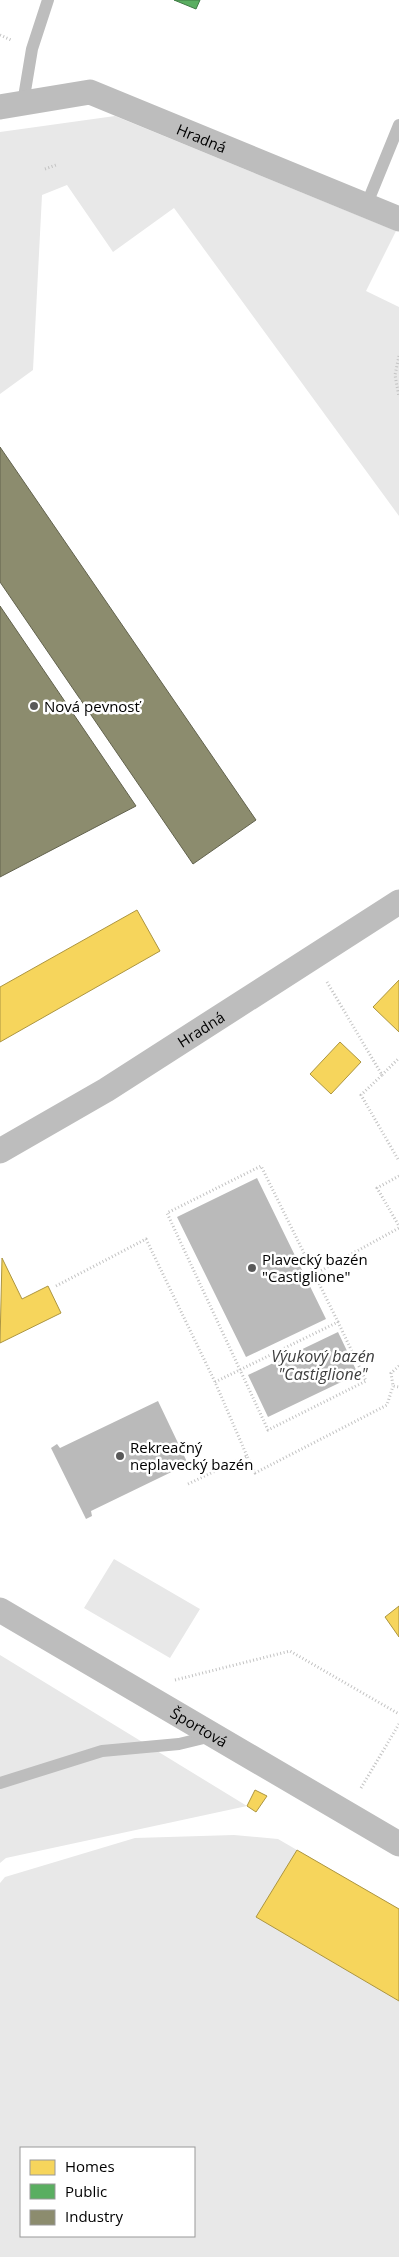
<svg xmlns="http://www.w3.org/2000/svg" width="399" height="2257" viewBox="0 0 399 2257" font-family="'Open Sans',sans-serif">
  <style>
    .green { fill: #e8e8e8; fill-rule: evenodd }
    .water { fill: #bababa }
    .homes { fill: #f6d55c; stroke: #ac9540 }
    .public { fill: #5aae61; stroke: #3f7a44 }
    .industry { fill: #8c8c6e; stroke: #62624d }
    .lines { fill: none; stroke-linecap: round; stroke-linejoin: round }
    .path { stroke: #c2c2c2; stroke-width: 3; stroke-dasharray: 1 2.5; stroke-linecap: butt }
    .service { stroke: #bdbdbd; stroke-width: 12 }
    .minor { stroke: #bdbdbd; stroke-width: 25 }
    .poi-dot { fill: #595959; stroke: #fff; stroke-width: 2 }
    .labels { text-anchor: middle; dominant-baseline: central; stroke-width: 5; stroke-linejoin: round; paint-order: stroke }
    .street-label { font-size: 15px; fill: #000; stroke: #fff }
    .poi-label { font-size: 15px; fill: #000; stroke: #fff; text-anchor: start }
    .water-label { font-size: 16px; font-style: italic; fill: #3d3d3d; stroke: #fff }
  </style>
  <rect width="100%" height="100%" fill="#fff"/>
  <path class="green" d="M 115,116 L 396,231 L 366,291 L 399,307 L 399,516 L 174,208 L 113,252 L 67,185 L 42,195 L 33,370 L 0,394 L 0,132 Z
    M 114,1559 L 200,1609 L 170,1658 L 84,1608 Z
    M 0,1655 L 247,1806 L 6,1858 L 0,1863 Z
    M 234,1835 L 278,1839 L 399,1909 L 399,2257 L 0,2257 L 0,1883 L 5,1877 L 135,1838 ZM 21,2148 L 194,2148 L 194,2236 L 21,2236 Z"/>
  <path class="water" d="M 257,1178 L 326,1319 L 246,1357 L 177,1217 Z
    M 338,1332 L 358,1374 L 268,1417 L 248,1375 Z
    M 158,1401 L 188,1464 L 91,1511 L 92,1516 L 86,1519 L 51,1448 L 57,1444 L 60,1448 Z"/>
  <path class="homes" d="M 137,910 L 160,951 L 0,1042 L 0,987 Z
    M 399,980 L 399,1032 L 373,1007 Z
    M 340,1042 L 361,1062 L 331,1094 L 310,1074 Z
    M 2,1258 L 22,1299 L 48,1286 L 61,1313 L 0,1343 Z
    M 399,1606 L 399,1637 L 385,1617 Z
    M 255,1790 L 267,1796 L 256,1812 L 247,1806 Z
    M 297,1850 L 399,1909 L 399,2001 L 256,1917 Z"/>
  <path class="public" d="M 174,0 L 200,0 L 196,9 Z"/>
  <path class="industry" d="M 0,447 L 256,820 L 193,864 L 0,582 Z
    M 0,606 L 136,806 L 0,877 Z"/>
  <g class="lines">
    <path class="path" d="M 0,35 L 11,40
      M 45,169 L 56,165
      M 399,356 L 395,375 L 399,397
      M 327,982 L 382,1075 L 361,1095 L 399,1161
      M 382,1075 L 399,1058
      M 399,1176 L 377,1188 L 399,1226
      M 315,1274 L 399,1228
      M 56,1286 L 146,1239 L 215,1382 L 247,1456
      M 399,1366 L 391,1373 L 393,1386 L 399,1387
      M 215,1382 L 338,1322 L 366,1381 L 268,1430 L 167,1213 L 261,1166 L 338,1322
      M 188,1484 L 247,1456 L 255,1473 L 387,1405 L 393,1386
      M 175,1680 L 290,1651 L 399,1714
      M 361,1788 L 399,1724"/>
    <path class="service" d="M 23,103 L 32,49 L 48,0
      M 366,206 L 399,125
      M 0,1783 L 102,1751 L 179,1744 L 212,1736"/>
    <g class="minor">
      <path id="s1" d="M 0,107 L 90,92 L 399,219"/>
      <path id="s2" d="M 0,1151 L 106,1090 L 399,902"/>
      <path id="s3" d="M 0,1610 L 399,1844"/>
    </g>
  </g>
  <g class="poi-dot">
    <circle cx="34" cy="706" r="5"/>
    <circle cx="252" cy="1268" r="5"/>
    <circle cx="120" cy="1456" r="5"/>
  </g>
  <g class="labels">
    <g class="street-label">
      <text stroke="none"><textPath href="#s1" startOffset="212">Hradná</textPath></text>
      <text stroke="none"><textPath href="#s2" startOffset="235">Hradná</textPath></text>
      <text stroke="none"><textPath href="#s3" startOffset="231">Športová</textPath></text>
    </g>
    <g class="poi-label">
      <text x="44" y="706">Nová pevnosť</text>
      <text x="262" y="1259">Plavecký bazén<tspan x="262" dy="17">"Castiglione"</tspan></text>
      <text x="130" y="1447">Rekreačný<tspan x="130" dy="17">neplavecký bazén</tspan></text>
    </g>
    <g class="water-label">
      <text x="323" y="1356">Výukový bazén<tspan x="323" dy="18">"Castiglione"</tspan></text>
    </g>
  </g>
  <rect x="20" y="2147" width="175" height="90" fill="#ffffff" stroke="#999999"/>
  <rect x="30" y="2160" width="25" height="15" fill="#f6d55c" stroke="#999999"/>
  <text x="65" y="2172" font-size="15" fill="#000000">Homes</text>
  <rect x="30" y="2184" width="25" height="15" fill="#5aae61" stroke="#999999"/>
  <text x="65" y="2197" font-size="15" fill="#000000">Public</text>
  <rect x="30" y="2210" width="25" height="15" fill="#8c8c6e" stroke="#999999"/>
  <text x="65" y="2222" font-size="15" fill="#000000">Industry</text>
</svg>
